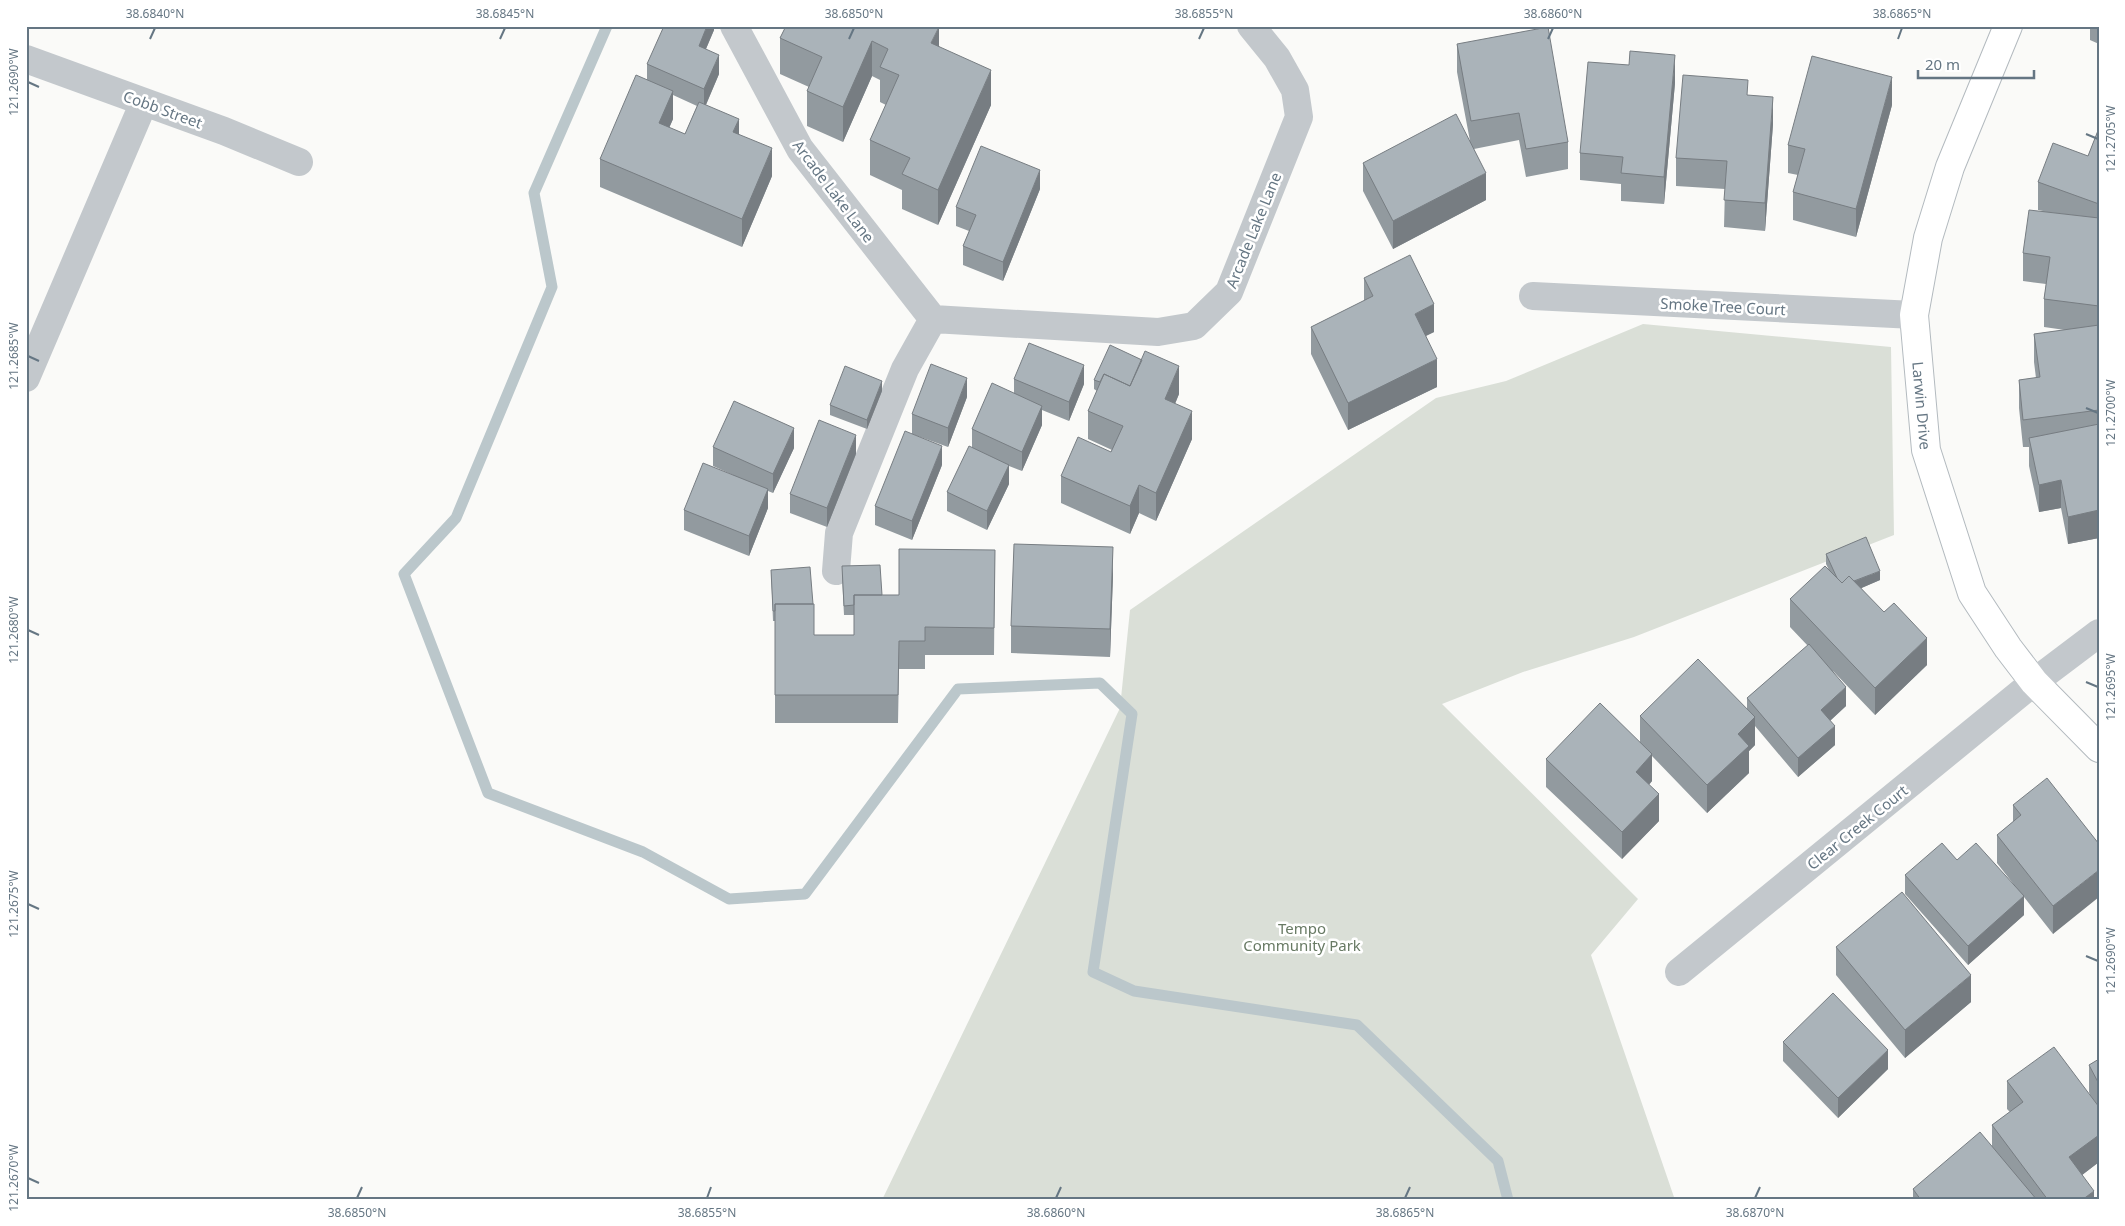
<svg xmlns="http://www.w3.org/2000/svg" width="2125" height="1226" viewBox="0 0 2125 1226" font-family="'Noto Sans',sans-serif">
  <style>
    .green { fill: #dadfd7 }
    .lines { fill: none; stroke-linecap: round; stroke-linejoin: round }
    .stream { stroke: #bbc7cb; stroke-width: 11 }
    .secondary-casing { stroke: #b3babf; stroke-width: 30 }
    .street { stroke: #c3c8cc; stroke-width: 28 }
    .secondary { stroke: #fff; stroke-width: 28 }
    .wall { fill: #929a9f; fill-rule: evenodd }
    .shaded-wall { fill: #777d82 }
    .building { fill: #aab3b9; stroke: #777d82 }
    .ticks { fill: none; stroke: #657683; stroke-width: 2 }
    .labels { text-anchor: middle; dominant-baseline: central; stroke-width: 5; stroke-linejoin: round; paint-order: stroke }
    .street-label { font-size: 15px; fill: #657683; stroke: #fff }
    .park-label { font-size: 15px; fill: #687a64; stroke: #fff }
    .neatline { fill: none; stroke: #657683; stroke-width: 2 }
    .ticks-label { font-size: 12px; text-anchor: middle; fill: #657683 }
  </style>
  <rect width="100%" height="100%" fill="#fafaf8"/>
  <path class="green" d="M 1643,324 L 1891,347 L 1894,535 L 1634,637 L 1523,672 L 1442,704 L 1638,899 L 1591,955 L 1675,1200 L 882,1200 L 1120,708 L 1130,610 L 1436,398 L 1506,381 Z"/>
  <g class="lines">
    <path class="stream" d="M 607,26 L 534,193 L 552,287 L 456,518 L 404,574 L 488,793 L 643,852 L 729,899 L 805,894 L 958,689 L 1100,683 L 1132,714 L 1093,972 L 1134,991 L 1357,1025 L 1498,1161 L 1508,1200"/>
    <g class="secondary-casing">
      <g id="secondary">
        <path id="s1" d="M 2008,26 L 1950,167 L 1928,238 L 1914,315 L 1926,450 L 1972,593 L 2008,648 L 2034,682 L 2099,748"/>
      </g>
    </g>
    <path class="street" d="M 734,26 L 800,149 L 933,319 L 1158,332 L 1194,326 L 1229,292 L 1299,117 L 1295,90 L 1277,58 L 1251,26
      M 26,59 L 224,131 L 299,162
      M 1533,296 L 1914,315
      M 26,378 L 144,102
      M 836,571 L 839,533 L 905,369 L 933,319
      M 1679,972 L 2034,682 L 2099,633"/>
    <use href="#secondary" class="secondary"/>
  </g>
  <path class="wall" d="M 714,26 L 714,30 L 706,49 L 719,74 L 706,105 L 739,134 L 772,176 L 742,247 L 600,187 L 600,159 L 647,80 L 647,64 ZM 673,95 L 697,106 L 685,134 L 669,128 L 673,119 Z
    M 786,26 L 939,46 L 991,105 L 938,225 L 902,209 L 902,190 L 870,175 L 870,140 L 886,105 L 880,102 L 880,80 L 872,76 L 843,142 L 807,126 L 807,91 L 809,87 L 780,74 L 780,38 Z
    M 2090,26 L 2099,26 L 2099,44 L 2090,40 Z
    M 1457,44 L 1568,142 L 1568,169 L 1526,177 L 1519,140 L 1474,149 L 1486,200 L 1393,249 L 1363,191 L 1363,163 L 1470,141 L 1457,72 Z
    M 2099,51 L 2099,81 L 2098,80 L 2098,53 Z
    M 1675,83 L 1664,204 L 1621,201 L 1621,184 L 1580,180 L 1580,153 Z
    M 1748,95 L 1773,124 L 1765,231 L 1724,227 L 1725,189 L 1676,186 L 1676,158 Z
    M 1892,105 L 1856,237 L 1793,220 L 1793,192 L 1798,175 L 1788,173 L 1788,145 Z
    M 2099,128 L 2099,538 L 2068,544 L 2061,508 L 2039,512 L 2029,466 L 2029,447 L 2023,447 L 2019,408 L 2019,380 L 2036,378 L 2034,362 L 2034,334 L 2065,330 L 2044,327 L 2044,299 L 2046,284 L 2023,281 L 2023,253 L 2043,211 L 2038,210 L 2038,182 L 2088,156 Z
    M 1040,189 L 1003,281 L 963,265 L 963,246 L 969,231 L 956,226 L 956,207 Z
    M 1364,278 L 1434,332 L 1426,336 L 1437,387 L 1348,430 L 1311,354 L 1311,327 L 1364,301 Z
    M 1014,379 L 1084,384 L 1069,421 L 1042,410 L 1042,425 L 1022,471 L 1009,466 L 1009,484 L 987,530 L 947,511 L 947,492 L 972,447 L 972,429 L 1014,393 Z
    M 1094,380 L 1179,394 L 1175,404 L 1192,439 L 1156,521 L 1139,513 L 1130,534 L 1061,503 L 1061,476 L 1111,452 L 1112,450 L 1088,439 L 1088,411 L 1097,391 L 1094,389 Z
    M 882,391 L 867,429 L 830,415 L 830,405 Z
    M 967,397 L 948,447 L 912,434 L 912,414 Z
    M 713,447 L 794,448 L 773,493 L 768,491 L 768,508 L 749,556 L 684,530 L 684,510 L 733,475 L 713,466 Z
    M 856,454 L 827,527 L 790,513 L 790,494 Z
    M 942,465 L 912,540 L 875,525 L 875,506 Z
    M 995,550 L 994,655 L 925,655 L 925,669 L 899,669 L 898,723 L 775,723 L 775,621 L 773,621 L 771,570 L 814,635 L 854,635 L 854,615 L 844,615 L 842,576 L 882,595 L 899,595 Z
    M 1826,554 L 1880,580 L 1861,588 L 1927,665 L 1875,715 L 1833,671 L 1846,706 L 1830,721 L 1835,745 L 1798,777 L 1755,726 L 1755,745 L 1749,751 L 1749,773 L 1707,813 L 1652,756 L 1652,781 L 1649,785 L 1659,821 L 1622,859 L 1546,787 L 1546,759 L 1640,742 L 1640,716 L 1747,709 L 1747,698 L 1808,646 L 1790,627 L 1790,599 L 1829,570 L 1826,564 Z
    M 1113,575 L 1110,657 L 1011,653 L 1011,626 Z
    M 2013,805 L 2099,844 L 2053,934 L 2024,897 L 2024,915 L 1968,965 L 1905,894 L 1905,875 L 1957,860 L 2018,890 L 1997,863 L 1997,835 L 2013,822 Z
    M 1836,947 L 1971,1002 L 1905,1058 L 1836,975 Z
    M 1783,1042 L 1888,1069 L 1838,1118 L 1783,1061 Z
    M 2099,1059 L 2099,1162 L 2082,1175 L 2094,1200 L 1913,1200 L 1913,1189 L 1992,1146 L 1992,1125 L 2010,1112 L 2007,1109 L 2007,1081 L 2090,1095 L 2089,1092 L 2089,1065 Z"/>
  <path class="shaded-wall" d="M 707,26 L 714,26 L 714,30 L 699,65 L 699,46 Z
    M 939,27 L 939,62 L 931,43 Z
    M 872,41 L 872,76 L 843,142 L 843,107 Z
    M 719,55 L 719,74 L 704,109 L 704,89 Z
    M 1675,55 L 1675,83 L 1664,204 L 1664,177 Z
    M 991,70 L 991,105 L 938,225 L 938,190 Z
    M 1892,77 L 1892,105 L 1856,237 L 1856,209 Z
    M 673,91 L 673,119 L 659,151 L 659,123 Z
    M 1773,97 L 1773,124 L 1765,231 L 1765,203 Z
    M 739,119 L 739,146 L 733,132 Z
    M 772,148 L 772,176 L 742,247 L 742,219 Z
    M 1040,170 L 1040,189 L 1003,281 L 1003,262 Z
    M 1486,173 L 1486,200 L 1393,249 L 1393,221 Z
    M 1434,304 L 1434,332 L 1415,341 L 1415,314 Z
    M 1437,359 L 1437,387 L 1348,430 L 1348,403 Z
    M 1084,365 L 1084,384 L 1069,421 L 1069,402 Z
    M 1179,366 L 1179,394 L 1165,427 L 1165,399 Z
    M 967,378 L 967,397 L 948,447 L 948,428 Z
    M 882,381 L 882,391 L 867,429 L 867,420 Z
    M 1042,406 L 1042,425 L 1022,471 L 1022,452 Z
    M 1192,411 L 1192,439 L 1156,521 L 1156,493 Z
    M 794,428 L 794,448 L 773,493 L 773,474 Z
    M 856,435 L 856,454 L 827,527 L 827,508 Z
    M 942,446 L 942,465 L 912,540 L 912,521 Z
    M 1009,465 L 1009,484 L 987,530 L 987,511 Z
    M 2061,480 L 2061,508 L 2039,512 L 2039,485 Z
    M 1139,485 L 1139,513 L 1130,534 L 1130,506 Z
    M 768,489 L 768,508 L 749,556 L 749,536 Z
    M 2099,510 L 2099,538 L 2068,544 L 2068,517 Z
    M 1113,547 L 1113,575 L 1110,657 L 1110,629 Z
    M 1880,571 L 1880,580 L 1841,597 L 1841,587 Z
    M 1927,638 L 1927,665 L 1875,715 L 1875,688 Z
    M 1846,687 L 1846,706 L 1821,729 L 1821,710 Z
    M 1755,717 L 1755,745 L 1749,751 L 1749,773 L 1707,813 L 1707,785 L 1738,734 Z
    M 1835,726 L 1835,745 L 1798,777 L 1798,758 Z
    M 1652,754 L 1652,781 L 1636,799 L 1636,772 Z
    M 1659,794 L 1659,821 L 1622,859 L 1622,832 Z
    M 2099,870 L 2099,897 L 2053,934 L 2053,906 Z
    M 2024,896 L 2024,915 L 1968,965 L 1968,946 Z
    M 1971,975 L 1971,1002 L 1905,1058 L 1905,1030 Z
    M 1888,1050 L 1888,1069 L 1838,1118 L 1838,1098 Z
    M 2099,1135 L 2099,1162 L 2069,1185 L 2069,1157 Z
    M 2094,1191 L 2094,1200 L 2082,1200 Z"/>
  <path class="building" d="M 664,26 L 707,26 L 699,46 L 719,55 L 704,89 L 647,64 Z
    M 786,26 L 937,26 L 939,27 L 931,43 L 991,70 L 938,190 L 902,174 L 910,158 L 870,140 L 899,75 L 880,67 L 888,49 L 872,41 L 843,107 L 807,91 L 822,57 L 780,38 Z
    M 1548,27 L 1568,142 L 1526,149 L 1519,113 L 1471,121 L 1457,44 Z
    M 1630,51 L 1675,55 L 1664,177 L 1621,173 L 1623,157 L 1580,153 L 1588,62 L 1629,65 Z
    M 1812,56 L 1892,77 L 1856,209 L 1793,192 L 1805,149 L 1788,145 Z
    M 636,75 L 673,91 L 659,123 L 685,134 L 699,102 L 739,119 L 733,132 L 772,148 L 742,219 L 600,159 Z
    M 1683,75 L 1748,80 L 1747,95 L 1773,97 L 1765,203 L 1724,200 L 1727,161 L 1676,158 Z
    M 1456,114 L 1486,173 L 1393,221 L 1363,163 Z
    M 2099,128 L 2099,204 L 2038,182 L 2053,143 L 2088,156 Z
    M 981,146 L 1040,170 L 1003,262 L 963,246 L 976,215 L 956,207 Z
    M 2029,210 L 2099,218 L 2099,306 L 2044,299 L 2050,257 L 2023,253 Z
    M 1410,255 L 1434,304 L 1415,314 L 1437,359 L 1348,403 L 1311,327 L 1373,296 L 1364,278 Z
    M 2099,325 L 2099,410 L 2023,420 L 2019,380 L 2040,377 L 2034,334 Z
    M 1029,343 L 1084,365 L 1069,402 L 1014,379 Z
    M 1110,345 L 1142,360 L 1130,386 L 1104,374 L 1100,382 L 1094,380 Z
    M 1145,351 L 1179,366 L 1165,399 L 1192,411 L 1156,493 L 1139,485 L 1130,506 L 1061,476 L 1078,437 L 1111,452 L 1123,426 L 1088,411 L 1104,374 L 1130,386 Z
    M 931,364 L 967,378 L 948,428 L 912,414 Z
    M 845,366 L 882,381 L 867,420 L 830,405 Z
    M 992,383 L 1042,406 L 1022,452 L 972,429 Z
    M 734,401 L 794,428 L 773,474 L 713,447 Z
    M 819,420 L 856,435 L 827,508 L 790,494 Z
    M 2099,424 L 2099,510 L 2068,517 L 2061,480 L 2039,485 L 2029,438 Z
    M 905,431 L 942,446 L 912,521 L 875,506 Z
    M 969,446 L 1009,465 L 987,511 L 947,492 Z
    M 703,463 L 768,489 L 749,536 L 684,510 Z
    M 1866,537 L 1880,571 L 1854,581 L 1849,576 L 1842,583 L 1837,578 L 1826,554 Z
    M 1014,544 L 1113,547 L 1110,629 L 1011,626 Z
    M 899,549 L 995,550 L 994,628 L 925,627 L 925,641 L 899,641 L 898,695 L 775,695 L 775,604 L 814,604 L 814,635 L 854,635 L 854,595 L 899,595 Z
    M 880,565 L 882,595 L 854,595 L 854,605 L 844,606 L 842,566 Z
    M 1825,566 L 1842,583 L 1849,576 L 1884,612 L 1894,603 L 1927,638 L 1875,688 L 1790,599 Z
    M 810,567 L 813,604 L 775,604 L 775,611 L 773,611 L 771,570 Z
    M 1809,644 L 1846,687 L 1821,710 L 1835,726 L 1798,758 L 1747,698 Z
    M 1698,659 L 1755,717 L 1738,734 L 1749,746 L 1707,785 L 1640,716 Z
    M 1600,703 L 1652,754 L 1636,772 L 1659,794 L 1622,832 L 1546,759 Z
    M 2047,778 L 2099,844 L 2099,870 L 2053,906 L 1997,835 L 2021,815 L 2013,805 Z
    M 1942,843 L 1957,860 L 1976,843 L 2024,896 L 1968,946 L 1905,875 Z
    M 1902,892 L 1971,975 L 1905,1030 L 1836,947 Z
    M 1833,993 L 1888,1050 L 1838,1098 L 1783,1042 Z
    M 2054,1047 L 2099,1107 L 2099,1135 L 2069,1157 L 2094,1191 L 2082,1200 L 2048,1200 L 1992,1125 L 2023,1102 L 2007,1081 Z
    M 2099,1059 L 2099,1084 L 2089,1065 Z
    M 1980,1132 L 2037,1200 L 1921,1200 L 1913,1189 Z"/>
  <path class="ticks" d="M 150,39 L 155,28M 500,39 L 505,28M 849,39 L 854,28M 1199,39 L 1204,28M 1548,39 L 1553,28M 1898,39 L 1902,28M 28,82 L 39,87M 2086,134 L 2098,139M 28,356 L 39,361M 2086,408 L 2098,413M 28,630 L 39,635M 2086,682 L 2098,687M 28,904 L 39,909M 2086,956 L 2098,961M 28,1178 L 39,1183M 357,1198 L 362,1187M 707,1198 L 711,1187M 1056,1198 L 1061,1187M 1405,1198 L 1410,1187M 1755,1198 L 1760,1187"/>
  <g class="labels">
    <g class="street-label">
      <text transform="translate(163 109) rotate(20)">Cobb Street</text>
      <text transform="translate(834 191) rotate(53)">Arcade Lake Lane</text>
      <text transform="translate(1253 230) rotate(-68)">Arcade Lake Lane</text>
      <text transform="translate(1723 306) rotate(3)">Smoke Tree Court</text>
      <text stroke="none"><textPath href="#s1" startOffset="396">Larwin Drive</textPath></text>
      <text transform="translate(1857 827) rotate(-39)">Clear Creek Court</text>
    </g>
    <g class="park-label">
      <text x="1302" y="928">Tempo<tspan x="1302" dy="17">Community Park</tspan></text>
    </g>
  </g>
  <rect width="2125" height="1226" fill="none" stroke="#ffffff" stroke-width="55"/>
  <path d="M1918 70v8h116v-8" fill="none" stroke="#657683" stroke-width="2.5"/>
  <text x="1925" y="70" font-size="15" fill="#657683" stroke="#ffffff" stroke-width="4" paint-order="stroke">20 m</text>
  <rect x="28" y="28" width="2070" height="1170" class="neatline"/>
  <g class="ticks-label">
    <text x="155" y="18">38.6840°N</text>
    <text x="505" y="18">38.6845°N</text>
    <text x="854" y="18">38.6850°N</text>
    <text x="1204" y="18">38.6855°N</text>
    <text x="1553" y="18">38.6860°N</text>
    <text x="1902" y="18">38.6865°N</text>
    <text transform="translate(14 82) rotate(-90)" y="4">121.2690°W</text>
    <text transform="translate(2111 139) rotate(-90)" y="4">121.2705°W</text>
    <text transform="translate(14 356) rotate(-90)" y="4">121.2685°W</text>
    <text transform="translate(2111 413) rotate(-90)" y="4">121.2700°W</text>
    <text transform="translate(14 630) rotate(-90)" y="4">121.2680°W</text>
    <text transform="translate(2111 687) rotate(-90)" y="4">121.2695°W</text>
    <text transform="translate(14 904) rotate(-90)" y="4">121.2675°W</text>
    <text transform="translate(2111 961) rotate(-90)" y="4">121.2690°W</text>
    <text transform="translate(14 1178) rotate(-90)" y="4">121.2670°W</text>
    <text x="357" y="1217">38.6850°N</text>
    <text x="707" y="1217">38.6855°N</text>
    <text x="1056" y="1217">38.6860°N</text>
    <text x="1405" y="1217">38.6865°N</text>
    <text x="1755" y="1217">38.6870°N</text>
  </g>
</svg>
